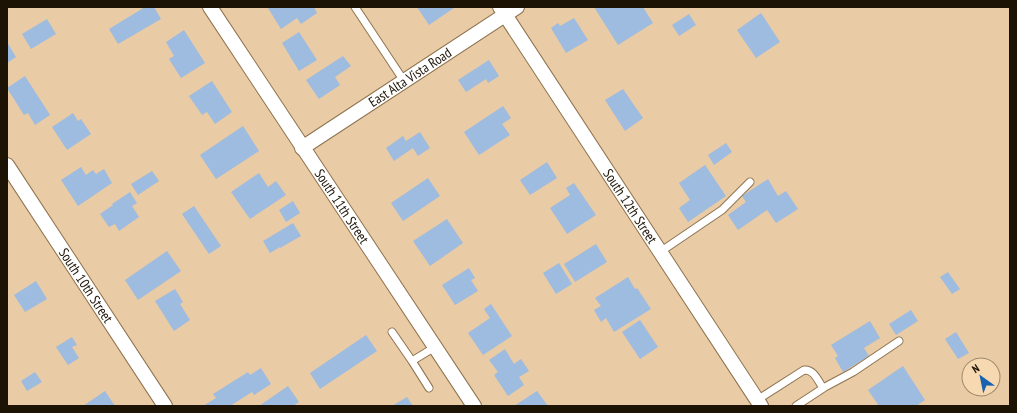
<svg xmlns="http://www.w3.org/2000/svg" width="1017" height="413" viewBox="0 0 1017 413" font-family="'PT Sans Narrow',sans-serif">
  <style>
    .building { fill: #9ebbe0 }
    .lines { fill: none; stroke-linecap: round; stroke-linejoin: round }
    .service-casing { stroke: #8e734f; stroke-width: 9 }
    .minor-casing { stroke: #8e734f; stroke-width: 16 }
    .service { stroke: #fff; stroke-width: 7 }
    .minor { stroke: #fff; stroke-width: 14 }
    .labels { text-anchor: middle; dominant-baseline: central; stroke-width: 3; stroke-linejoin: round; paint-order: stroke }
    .street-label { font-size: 14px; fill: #1d1305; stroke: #f6d8b1 }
  </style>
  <rect width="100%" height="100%" fill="#e9cba5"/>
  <path class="building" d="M 145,7 L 154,7 L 161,19 L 118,44 L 109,29 Z
    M 269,7 L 314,7 L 317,13 L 301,24 L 297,18 L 281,29 L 268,8 Z
    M 417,7 L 453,7 L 454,8 L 429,25 Z
    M 594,7 L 643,7 L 653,23 L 618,45 Z
    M 761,13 L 780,42 L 756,58 L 737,30 Z
    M 689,14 L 696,25 L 679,36 L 672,25 Z
    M 574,18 L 588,40 L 566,53 L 551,28 L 558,23 L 560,26 Z
    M 47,19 L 56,34 L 31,49 L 22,34 Z
    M 184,30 L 205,63 L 181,78 L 169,59 L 174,56 L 166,42 Z
    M 299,32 L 317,60 L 299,71 L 282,43 Z
    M 7,42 L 16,57 L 7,63 Z
    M 343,56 L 351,66 L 335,77 L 340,85 L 319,99 L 306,80 Z
    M 489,60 L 499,76 L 488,83 L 486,79 L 466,92 L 458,80 Z
    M 25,76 L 50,115 L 35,125 L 28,113 L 24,115 L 7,88 Z
    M 212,81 L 232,112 L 215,124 L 207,112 L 202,115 L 189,96 Z
    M 623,89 L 643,118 L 625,131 L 605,100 Z
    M 503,106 L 511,118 L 502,124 L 510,135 L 479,155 L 464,132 Z
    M 73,113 L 78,121 L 81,119 L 91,134 L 67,150 L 52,127 Z
    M 243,126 L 259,151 L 216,179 L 200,155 Z
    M 420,132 L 430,148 L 418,156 L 413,148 L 394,161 L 386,148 L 403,136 L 406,141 Z
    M 726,143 L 732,152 L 714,165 L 708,155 Z
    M 547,162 L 557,178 L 530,195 L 520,180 Z
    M 705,165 L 726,196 L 688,222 L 679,208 L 690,200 L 679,183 Z
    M 81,167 L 86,175 L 93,170 L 96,174 L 104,169 L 112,183 L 78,206 L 61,180 Z
    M 152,171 L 159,181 L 138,195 L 131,184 Z
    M 259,173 L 268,187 L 276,181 L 286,195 L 250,219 L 231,192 Z
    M 428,178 L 440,196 L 403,221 L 391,203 Z
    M 768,179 L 778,196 L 786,191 L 798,209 L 776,223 L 767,210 L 738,230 L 728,215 L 746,202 L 742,196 Z
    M 574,183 L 596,215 L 567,234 L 550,208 L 570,195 L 566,188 Z
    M 130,192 L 137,203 L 132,206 L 139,217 L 119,231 L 115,224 L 109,227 L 100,214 L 113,205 L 112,204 Z
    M 293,201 L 300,213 L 286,222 L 279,210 Z
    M 194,206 L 221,246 L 209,254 L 182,214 Z
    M 447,219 L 463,243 L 430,266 L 413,241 Z
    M 293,223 L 301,236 L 280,248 L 280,247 L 270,253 L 263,241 Z
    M 596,244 L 607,262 L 575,282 L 564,264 Z
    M 167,251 L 181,271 L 138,300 L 125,280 Z
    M 559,263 L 572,284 L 556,294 L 543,273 Z
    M 469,268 L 475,278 L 471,280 L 478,291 L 455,305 L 442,285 Z
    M 948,272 L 960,289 L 952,294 L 940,277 Z
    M 628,277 L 635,289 L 637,288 L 651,309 L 614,332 L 606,318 L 601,322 L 594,310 L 601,306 L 595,298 Z
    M 36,281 L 47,299 L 25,312 L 14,295 Z
    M 175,289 L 183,302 L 180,304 L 190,320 L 174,331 L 155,301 Z
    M 491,304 L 512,336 L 483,355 L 468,333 L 490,318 L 484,309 Z
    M 911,310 L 918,321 L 896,335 L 889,324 Z
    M 640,320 L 658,347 L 640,359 L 622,332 Z
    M 870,321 L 880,338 L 864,348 L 869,356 L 843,372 L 835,358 L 838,356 L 831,345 Z
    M 956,332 L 969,353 L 958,359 L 945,339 Z
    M 366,335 L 377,351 L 320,389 L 310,373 Z
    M 72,337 L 77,345 L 72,347 L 79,358 L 68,365 L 56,347 Z
    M 505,349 L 514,364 L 521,359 L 529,371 L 519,377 L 524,385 L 508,396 L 494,375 L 498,372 L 489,360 Z
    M 903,366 L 925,400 L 916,406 L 879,406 L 868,390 Z
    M 261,368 L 271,384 L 254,395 L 252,392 L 230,406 L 203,406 L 216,398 L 213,394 L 248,372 L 250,375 Z
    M 35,372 L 42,382 L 27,391 L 21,381 Z
    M 288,386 L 299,402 L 293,406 L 259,406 Z
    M 105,391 L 115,406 L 83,406 Z
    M 537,391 L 548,406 L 514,406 Z
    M 407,397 L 413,406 L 392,406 Z"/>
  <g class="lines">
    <g class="service-casing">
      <path id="service" d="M 355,7 L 404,81
        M 660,252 L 722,210 L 750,182
        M 392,332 L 412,361 L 435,347
        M 412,361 L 429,388
        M 757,400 L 804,370 C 814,369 818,381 823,388
        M 796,406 L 825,387 L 853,372 L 899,341"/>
    </g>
    <g class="minor-casing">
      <g id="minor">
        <path id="s1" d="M 210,7 L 474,406"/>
        <path id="s2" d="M 500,7 L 761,406"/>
        <path id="s3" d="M 302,148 L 517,7"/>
        <path id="s4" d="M 7,165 L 165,406"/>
      </g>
    </g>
    <use href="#service" class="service"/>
    <use href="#minor" class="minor"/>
  </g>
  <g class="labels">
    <g class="street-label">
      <text stroke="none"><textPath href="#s3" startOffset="129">East Alta Vista Road</textPath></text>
      <text stroke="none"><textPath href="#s1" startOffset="239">South 11th Street</textPath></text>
      <text stroke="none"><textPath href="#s2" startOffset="238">South 12th Street</textPath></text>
      <text stroke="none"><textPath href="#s4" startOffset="144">South 10th Street</textPath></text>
    </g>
  </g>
  <rect width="1017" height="413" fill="none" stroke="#1d1305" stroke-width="16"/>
  <g transform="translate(981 377) rotate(327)"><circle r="19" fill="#f6d8b1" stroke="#9f896c"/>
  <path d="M0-3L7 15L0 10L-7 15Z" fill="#1762b1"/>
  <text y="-6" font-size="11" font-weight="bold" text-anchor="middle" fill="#1d1305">N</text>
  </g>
</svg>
